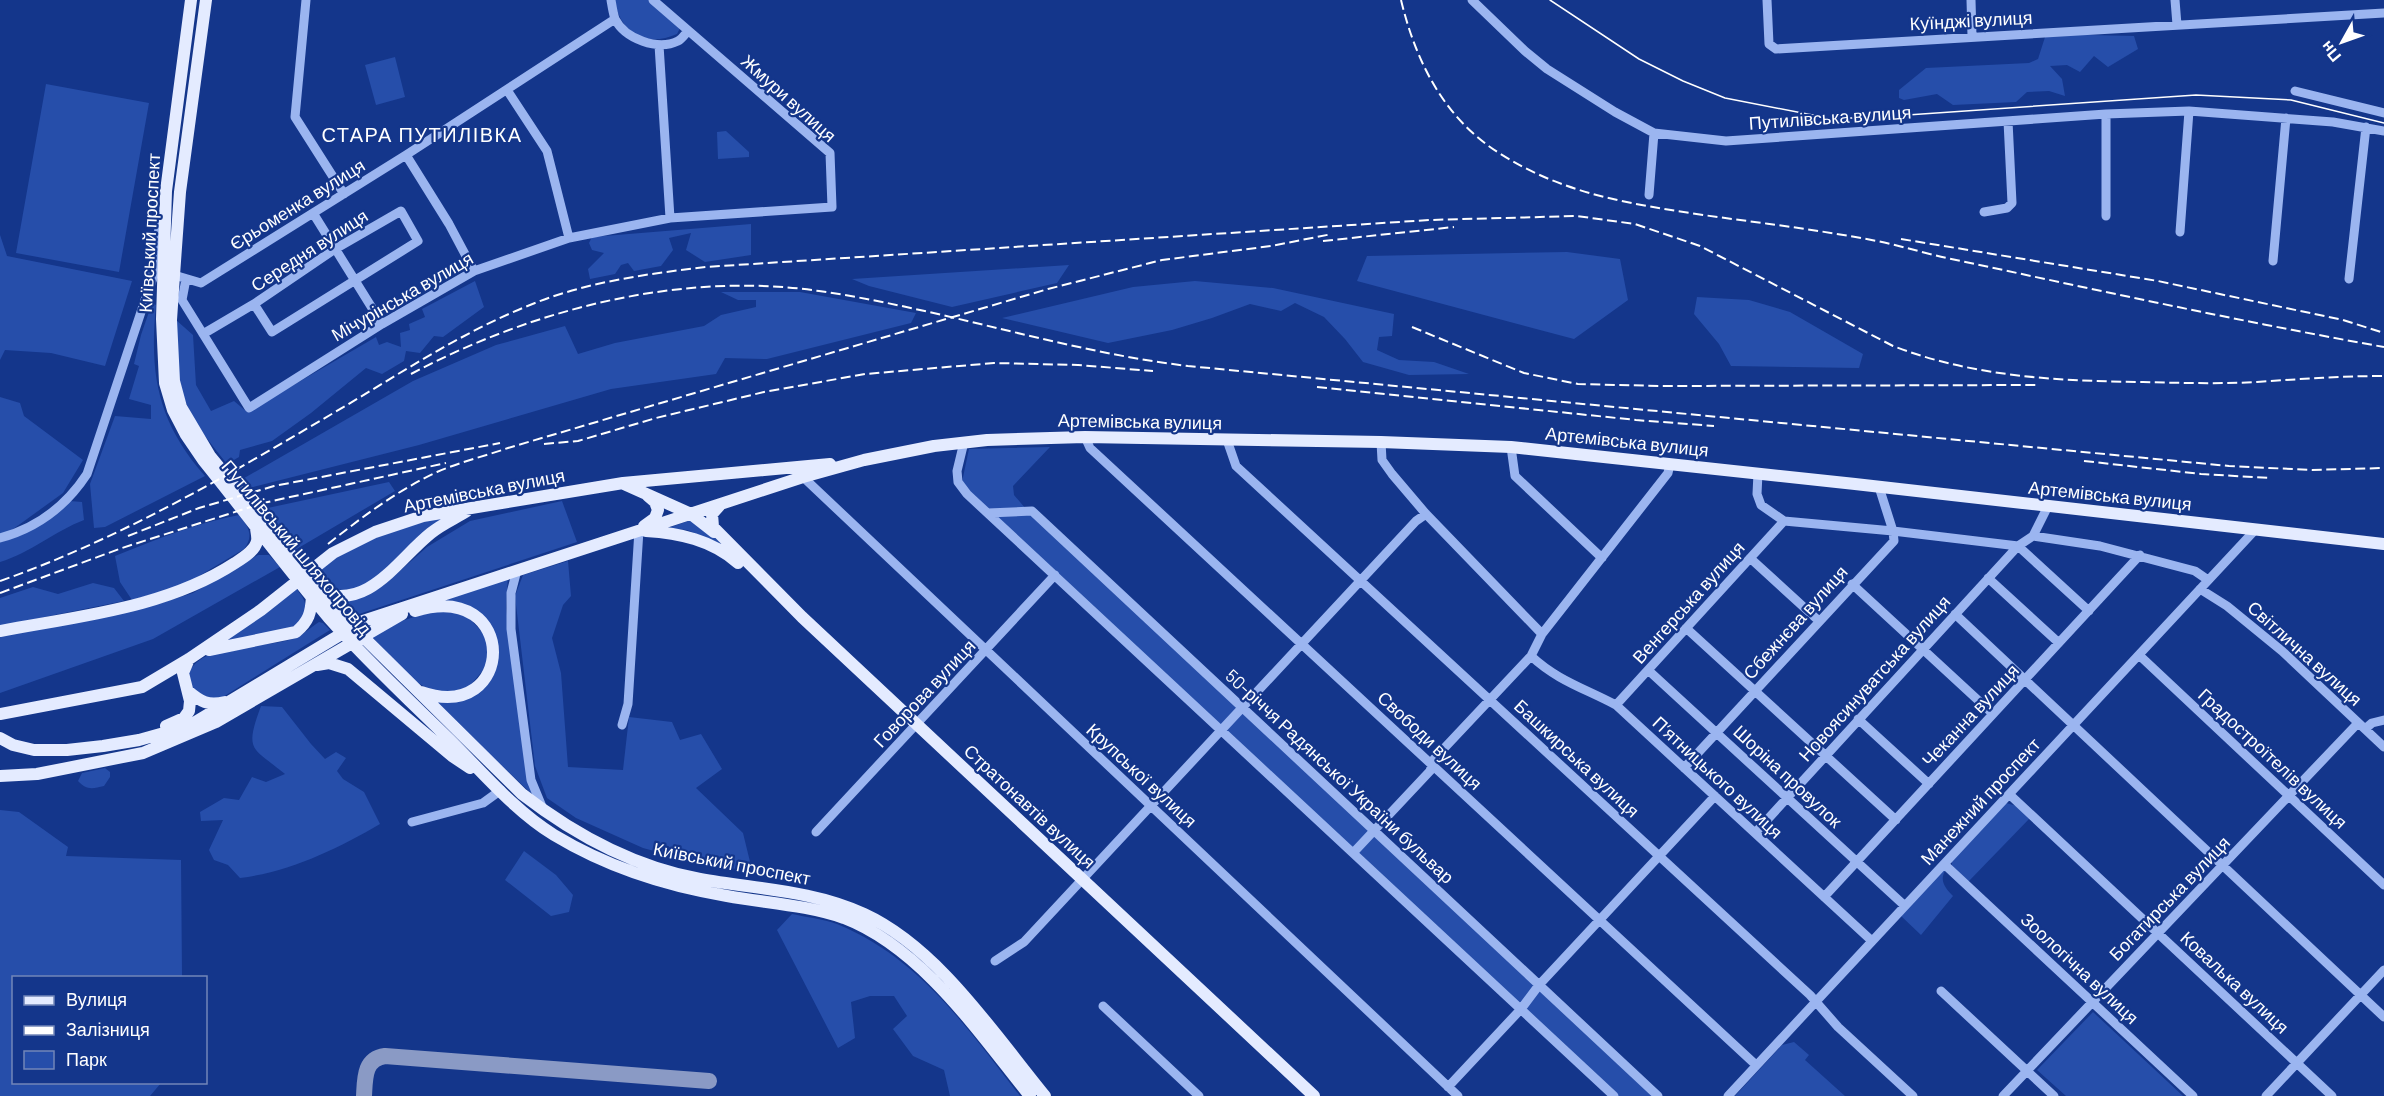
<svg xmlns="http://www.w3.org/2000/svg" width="2384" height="1096" viewBox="0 0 2384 1096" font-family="Barlow,sans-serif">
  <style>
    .green { fill: #264eaa }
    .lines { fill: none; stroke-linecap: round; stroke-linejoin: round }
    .taxiway { stroke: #8a9ac5; stroke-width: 16 }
    .minor { stroke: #9bb5f0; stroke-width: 9 }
    .major { stroke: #e4ebff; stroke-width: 12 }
    .tram { stroke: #fff; stroke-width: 1.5 }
    .rail { stroke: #fff; stroke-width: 2; stroke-dasharray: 10 4.5; stroke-linecap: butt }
    .labels { text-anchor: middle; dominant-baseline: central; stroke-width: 4.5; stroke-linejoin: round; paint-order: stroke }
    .street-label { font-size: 18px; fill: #fff; stroke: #14368b }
    .neighbourhood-label { font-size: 20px; letter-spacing: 1.5px; fill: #fff; stroke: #14368b }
  </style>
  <rect width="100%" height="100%" fill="#14368b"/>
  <path class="green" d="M 614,0 L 649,0 L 680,28 L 677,34 C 645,48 621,33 614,0 Z
    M 2046,34 L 2134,36 L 2138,49 L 2108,67 L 2094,56 L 2080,72 L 2067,65 L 2050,66 L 2062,79 L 2065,96 L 2049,91 L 2027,92 L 2016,102 L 1953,105 L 1937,94 L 1904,100 L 1899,98 L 1899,90 L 1926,68 L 2029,63 L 2038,59 Z
    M 395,57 L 405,97 L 376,105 L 365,65 Z
    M 46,84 L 149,103 L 119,272 L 16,253 Z
    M 726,131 L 749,152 L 749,157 L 718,159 L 717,132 Z
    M 751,224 L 751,255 L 705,262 L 686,250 L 691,233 L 669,238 L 673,250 L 661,266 L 634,271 L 628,263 L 621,265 L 615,274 L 590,279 L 588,269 L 604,253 L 592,250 L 589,243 L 592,237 Z
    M 0,235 L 7,256 L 132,281 L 105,366 L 51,353 L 5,350 L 0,360 Z
    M 1567,252 L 1620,259 L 1628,300 L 1574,339 L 1357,281 L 1367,256 Z
    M 1069,265 L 1057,283 L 952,307 L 869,286 L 852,279 Z
    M 475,281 L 484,307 L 443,337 L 434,336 L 420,353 L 406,351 L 404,361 L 382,374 L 366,368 L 311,413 L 272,441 L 240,450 L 239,457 L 227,464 C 213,446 197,428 188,407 C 175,380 178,348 176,320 L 193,335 L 196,385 L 211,411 L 234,401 L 247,412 L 376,337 L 379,345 L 387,342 L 401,347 L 400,333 L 410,330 L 409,324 L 425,317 L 422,309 Z
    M 1195,281 L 1273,288 L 1394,314 L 1392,336 L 1379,337 L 1377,350 L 1399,360 L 1434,362 L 1469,374 L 1409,375 L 1363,362 L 1345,339 L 1324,317 L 1295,303 L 1281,311 L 1250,304 L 1212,318 L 1172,330 L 1108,343 L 1002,318 L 1133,287 Z
    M 721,292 L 800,292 L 916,313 L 911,323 L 767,359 L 725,358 L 716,374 L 611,389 L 419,445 L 245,489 L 239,481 L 413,381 L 496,345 L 565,326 L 578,354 L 615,343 L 704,326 L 721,315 L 756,307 L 756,300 L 738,300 Z
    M 1697,297 L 1749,300 L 1790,312 L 1863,354 L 1859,368 L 1731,366 L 1719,344 L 1694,314 Z
    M 154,304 L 156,305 C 149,375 158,422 205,476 L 105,527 L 94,528 L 90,484 L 115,416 L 151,419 L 151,405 L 129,399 L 139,366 L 134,364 L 141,335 L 151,306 Z
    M 0,397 L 20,403 L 24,416 L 83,460 L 63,493 L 9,532 L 0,534 Z
    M 1050,447 L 1013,486 L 1014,495 L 1031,515 L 1652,1096 L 1617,1096 L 970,492 L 962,482 L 969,449 Z
    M 389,482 L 395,491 L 295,550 L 263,509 Z
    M 70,501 L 82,502 L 84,520 C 55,531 30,553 0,562 L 0,542 C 28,535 50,521 70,501 Z
    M 562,501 L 577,542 L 353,616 L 342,604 L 384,585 L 427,547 L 470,521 Z
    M 239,515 C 249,527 254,536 244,549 L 184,585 L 132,600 L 120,582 L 115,556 C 155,540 196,523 239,515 Z
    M 445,517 C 427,533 378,582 359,588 C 340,594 325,587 313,573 C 353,543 397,527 445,517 Z
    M 694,519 L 722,544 L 687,530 L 668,528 Z
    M 258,555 L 269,555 L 280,567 L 153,639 L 0,693 L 0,636 L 161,603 L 193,593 Z
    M 568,561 L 571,596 L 563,605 L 552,638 L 561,673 L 568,767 L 623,770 L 629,717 L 672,722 L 680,740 L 701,734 L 722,769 L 696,788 L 743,833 L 752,870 L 713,867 L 643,848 L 576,818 L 547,798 L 535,766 L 515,596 L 523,575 Z
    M 508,575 L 506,608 L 529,780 L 536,798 L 429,697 C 440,696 465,698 475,694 C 521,671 491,591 434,603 Z
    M 93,583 L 114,588 L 124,601 L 0,626 L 0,598 L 33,587 L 58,594 Z
    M 295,587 C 308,603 308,606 299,624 C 274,635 247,635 220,643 Z
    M 434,611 L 465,614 L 486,636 L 490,662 L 468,688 C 459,689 449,693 440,692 C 414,689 389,654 371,636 L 398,622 Z
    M 319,622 L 323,623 L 330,630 L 223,697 L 213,700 L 192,690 L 188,674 C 204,640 265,650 295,638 C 303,635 311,627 319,622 Z
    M 261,706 L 282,707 L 311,744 L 325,759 L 336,752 L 346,758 L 337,771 L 343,779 L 364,792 L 380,824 C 337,849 290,872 240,878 L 228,865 L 214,860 L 209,850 L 223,820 L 201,821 L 200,812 L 224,798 L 239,800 L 252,777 L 266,782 L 285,774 C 252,747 244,752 261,706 Z
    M 105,768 L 110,772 L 110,777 L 104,786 C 92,789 86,790 78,781 L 82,773 Z
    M 2006,803 L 2017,806 L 2030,818 L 1968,882 L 1952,866 L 1952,860 Z
    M 0,810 L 19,812 L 68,847 L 66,856 L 181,860 L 182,977 L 14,978 L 14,1082 L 161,1083 L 150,1096 L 0,1096 Z
    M 524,851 L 556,875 L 573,895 L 569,912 L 551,916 L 505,880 Z
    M 1943,869 L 1945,871 C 1939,881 1946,889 1953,896 L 1921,935 L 1900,915 Z
    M 792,914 C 806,917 823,919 837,924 C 920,958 967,1028 1020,1096 L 950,1096 L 944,1070 L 913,1056 L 893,1029 L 907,1016 L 894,996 L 870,996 L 851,1002 L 855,1038 L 838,1048 L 777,930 Z
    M 2093,1012 L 2183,1096 L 2066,1096 L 2037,1070 Z
    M 1794,1042 L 1809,1055 L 1805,1060 L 1845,1096 L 1735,1096 L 1782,1045 Z"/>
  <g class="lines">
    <path class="taxiway" d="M 364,1096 C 365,1078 364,1059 385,1056 L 709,1081"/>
    <path class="minor" d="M 306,0 L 295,117 L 344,194
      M 611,0 C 612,6 613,13 615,19 C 625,39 658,51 678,41 C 682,39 685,34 688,31
      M 1472,0 L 1525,51 L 1547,69 L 1615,112 L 1654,133 L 1726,141 L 2106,114 L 2189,111 L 2333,122 L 2384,131
      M 1767,0 L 1769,44 L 1776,49 L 2384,13
      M 1971,0 L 1972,36
      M 2175,0 L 2177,25
      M 659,45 L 670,218
      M 507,90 L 547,151 L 569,238
      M 2295,91 L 2384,113
      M 2106,114 L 2106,216
      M 406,155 L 449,224 L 474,271
      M 1649,195 L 1654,133
      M 401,211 L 418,241 L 272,332 L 254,304 L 335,249 Z
      M 1984,212 L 2007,208 L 2012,203 L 2008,121
      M 313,213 L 382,324
      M 2180,232 L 2189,111
      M 2273,261 L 2286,118
      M 150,274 L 162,214
      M 174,275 L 201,283 L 406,155 L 615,19
      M 186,279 L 182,300 L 249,408 L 382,324 L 474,271 L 569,238 L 670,218 L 832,207 L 830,153 L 653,0
      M 2349,279 L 2366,127
      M 203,334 L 254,304
      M 1085,437 L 1090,448 L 1756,1065
      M 1227,440 L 1236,466 L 1810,995 L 1838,1027 L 1913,1096
      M 964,442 L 957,471 L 958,482 L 967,494 L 1614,1096
      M 1381,442 L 1382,460 L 1392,474 L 1426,514 L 1542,634
      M 1511,447 L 1515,476 L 1602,558
      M 1758,473 L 1757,494 L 1761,505 L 1784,521 L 1893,531 L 2018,546
      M 803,477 L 1458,1096
      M 988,513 L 1032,511 L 1658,1096
      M 2033,536 L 2048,506
      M 0,538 C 37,528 66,506 87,474 L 148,291 L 162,255
      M 2018,546 L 2089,611
      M 1750,558 L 1819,621
      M 517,570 L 511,593 L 511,629 L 531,780 L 543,809
      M 1988,578 L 2059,643
      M 1852,584 L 1993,714
      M 2200,589 L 2227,606 L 2282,651 L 2384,747
      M 1955,614 L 2384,1017
      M 1686,628 L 1896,820
      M 2139,655 L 2384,885
      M 1531,656 C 1558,681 1584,688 1616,705 L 1872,941
      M 1648,670 L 1905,906
      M 1616,705 L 1784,521
      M 1858,719 L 1929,784
      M 622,725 L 628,704 L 639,530
      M 2365,729 L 2372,723 L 2384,720
      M 1684,768 L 1894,541 L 1893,531 L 1879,487
      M 2009,794 L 2332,1096
      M 412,822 L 483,803 L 501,790
      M 816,832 L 1055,575
      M 1755,833 L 2018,546 L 2033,536 L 2100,546 L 2195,571 L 2208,580
      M 1353,853 L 1430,771 L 1434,759 L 1531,656 L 1542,634 L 1668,473 L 1670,464
      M 1944,864 L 2193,1096
      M 1824,897 L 2140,555
      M 995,961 L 1024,942 L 1416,521 L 1426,514
      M 1941,991 L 2054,1096
      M 1103,1006 L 1199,1096
      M 1448,1087 L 1521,1009 L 1539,985 L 1715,796
      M 1728,1096 L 2256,529
      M 2003,1096 L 2358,723
      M 2266,1096 L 2384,970"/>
    <path class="major" d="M 191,0 L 166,191 L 162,319 L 165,383 L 173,410 L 186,435 L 203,460 C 245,512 285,566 328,617 C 366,660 409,700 450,740 C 483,773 515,811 554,835 C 607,867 666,886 727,896 C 765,903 807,905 844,918 C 922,948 979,1033 1030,1096
      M 206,0 L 180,192 L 174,275 L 171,320 L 174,381 L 181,407 L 210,456 L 337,611 L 522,794 C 575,835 634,867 700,879 C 755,889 813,890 864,914 C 938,948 994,1034 1045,1096
      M 624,484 L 691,514 L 714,532
      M 720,505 L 712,514 L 713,527 L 802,617 L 1314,1096
      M 644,526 L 655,518 L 658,510 L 655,502 L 648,496
      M 646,531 C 679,533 712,540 738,563
      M 320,592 C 369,611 398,559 431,533 C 442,524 456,518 467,511
      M 415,611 C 520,579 516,725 421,692
      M 0,631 C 79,616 166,608 235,563 C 243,558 255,551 257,541 C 258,537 256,531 256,527
      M 209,650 L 296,632 C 309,621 311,613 312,596
      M 317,665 L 329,663 L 348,669 L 452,756 L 470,768
      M 188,691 C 201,702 208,706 225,702
      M 0,714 L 142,687 L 189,659 L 261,610 L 333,553 L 375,532 L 423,516 L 623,483 L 830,464
      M 166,726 L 184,718 L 189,711 L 190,701 L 183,673 L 189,659
      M 0,738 L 13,745 L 34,750 L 67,750 L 103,746 L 139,740 L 189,726 L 363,621 L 803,477 L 864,460 L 934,446 L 987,440 L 1085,437 L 1381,442 L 1511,447 L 1855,484 L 2384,544
      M 0,776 L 37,774 L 143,753 L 216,722 L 402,614"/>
    <path class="tram" d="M 1550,0 L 1639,59 L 1683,81 L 1725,98 L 1828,118 L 1864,118 L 2196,95 L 2291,100 L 2384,123"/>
    <path class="rail" d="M 1401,0 C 1416,62 1444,118 1499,153 C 1563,194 1630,204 1703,215 C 1761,223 1820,230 1877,241 C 1901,246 1924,253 1947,258 C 2092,289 2238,321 2384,347
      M 1901,239 L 2158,281 L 2343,320 L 2384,333
      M 1323,241 L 1454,227
      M 1412,327 L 1524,373 L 1578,384 L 1660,386 L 2038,385
      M 411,374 C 533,309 681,271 819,291 C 944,309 1063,351 1188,366 L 2229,466 L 2312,470 L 2384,468
      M 1317,387 L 1636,420 L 1714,426
      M 544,444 L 578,441 L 656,418 L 764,392 L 865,374 L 994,363 L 1078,365 L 1153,371
      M 2084,461 L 2201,474 L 2270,478
      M 128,536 L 199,508 L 274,486 L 500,443
      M 328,544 C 362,517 398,490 437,472 C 460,462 485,456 508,448 L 1048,289 L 1162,260 L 1271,246 L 1332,234
      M 0,581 C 123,538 235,471 347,405 C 407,369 465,331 530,305 C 586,282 646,274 706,267 L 1429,220 L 1577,216 L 1635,224 L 1700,246 L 1893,346 C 1974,377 2058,381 2143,382 C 2181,383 2219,384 2257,382 C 2300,379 2341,376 2384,376
      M 0,593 L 122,548 L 263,503 L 446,463"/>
  </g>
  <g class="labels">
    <g class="street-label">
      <text transform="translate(1971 20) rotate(-3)">Куїнджі вулиця</text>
      <text transform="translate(789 98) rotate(42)">Жмури вулиця</text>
      <text transform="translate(1830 117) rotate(-4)">Путилівська вулиця</text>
      <text transform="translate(297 204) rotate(-32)">Єрьоменка вулиця</text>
      <text transform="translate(149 233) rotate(-87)">Київський проспект</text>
      <text transform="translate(309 250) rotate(-33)">Середня вулиця</text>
      <text transform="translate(402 296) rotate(-30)">Мічурінська вулиця</text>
      <text transform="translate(1140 421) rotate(1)">Артемівська вулиця</text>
      <text transform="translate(1627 441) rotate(6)">Артемівська вулиця</text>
      <text transform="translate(484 490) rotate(-11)">Артемівська вулиця</text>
      <text transform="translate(2110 495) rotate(6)">Артемівська вулиця</text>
      <text transform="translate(297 547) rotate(50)">Путилівський шляхопровід</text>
      <text transform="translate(1688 602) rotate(-48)">Венгерська вулиця</text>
      <text transform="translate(1795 622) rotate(-48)">Сбежнєва вулиця</text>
      <text transform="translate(2305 653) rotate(42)">Світлична вулиця</text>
      <text transform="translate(1874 678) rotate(-48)">Новоясинуватська вулиця</text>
      <text transform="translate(924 693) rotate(-47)">Говорова вулиця</text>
      <text transform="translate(1970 715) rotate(-47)">Чеканна вулиця</text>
      <text transform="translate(1430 740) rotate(43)">Свободи вулиця</text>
      <text transform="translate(1577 758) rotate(43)">Башкирська вулиця</text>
      <text transform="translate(2273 758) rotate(43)">Градостроїтелiв вулиця</text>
      <text transform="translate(1142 775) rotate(43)">Крупської вулиця</text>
      <text transform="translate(1340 776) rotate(43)">50-річчя Радянської України бульвар</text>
      <text transform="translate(1788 776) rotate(43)">Шоріна провулок</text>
      <text transform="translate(1718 777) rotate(43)">П’ятницького вулиця</text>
      <text transform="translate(1980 801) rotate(-47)">Манежний проспект</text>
      <text transform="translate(1030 806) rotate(43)">Стратонавтів вулиця</text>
      <text transform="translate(732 863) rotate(11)">Київський проспект</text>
      <text transform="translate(2169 898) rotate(-46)">Богатирська вулиця</text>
      <text transform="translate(2080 968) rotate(43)">Зоологічна вулиця</text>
      <text transform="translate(2235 982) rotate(43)">Ковалька вулиця</text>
    </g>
    <g class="neighbourhood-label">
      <text x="422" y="134">СТАРА ПУТИЛІВКА</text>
    </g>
  </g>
  <rect x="12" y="976" width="195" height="108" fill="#14368b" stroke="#7286b9" stroke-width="1.5"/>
  <rect x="24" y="996" width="30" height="9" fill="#e4ebff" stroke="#7286b9" stroke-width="1.5"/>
  <text x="66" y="1006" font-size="18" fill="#ffffff">Вулиця</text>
  <rect x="24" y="1026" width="30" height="9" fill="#ffffff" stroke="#7286b9" stroke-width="1.5"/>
  <text x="66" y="1036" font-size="18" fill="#ffffff">Залізниця</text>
  <rect x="24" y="1051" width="30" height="18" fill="#264eaa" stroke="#7286b9" stroke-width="1.5"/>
  <text x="66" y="1066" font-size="18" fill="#ffffff">Парк</text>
  <g transform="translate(2342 42) rotate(230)" stroke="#14368b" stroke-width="4.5" paint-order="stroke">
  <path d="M0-4.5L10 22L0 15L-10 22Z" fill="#ffffff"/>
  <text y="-9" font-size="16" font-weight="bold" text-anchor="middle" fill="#ffffff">Пн</text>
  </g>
</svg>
